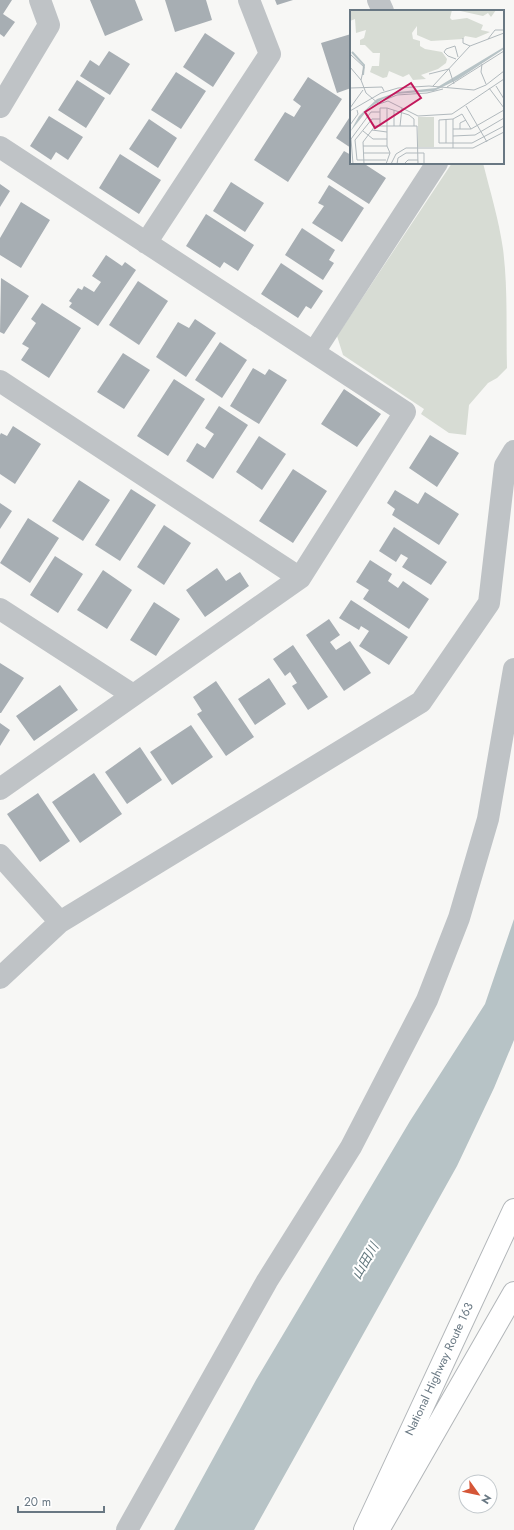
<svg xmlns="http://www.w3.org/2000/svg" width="514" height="1530" viewBox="0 0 514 1530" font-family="Jost,'Noto Sans JP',sans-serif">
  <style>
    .green { fill: #d7dcd4 }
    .water { fill: #b7c3c6 }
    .building { fill: #a7aeb3 }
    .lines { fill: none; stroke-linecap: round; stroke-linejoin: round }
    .highway-casing { stroke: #b2b6b9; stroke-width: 24 }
    .street { stroke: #bfc3c6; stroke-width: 22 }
    .highway { stroke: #fff; stroke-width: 22 }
    .labels { text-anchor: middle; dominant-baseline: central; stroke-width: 4; stroke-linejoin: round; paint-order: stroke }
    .street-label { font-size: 12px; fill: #697883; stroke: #fff }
    .water-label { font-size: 13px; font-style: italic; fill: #64797f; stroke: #fff }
    .inset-river { fill: none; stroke: #b7c3c6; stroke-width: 2 }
    .inset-road { fill: none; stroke: #b1b9bd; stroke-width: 1 }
    .view { fill: #c2185b; fill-opacity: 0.15; stroke: #c2185b; stroke-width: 2 }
    .inset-edge { fill: none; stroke: #697883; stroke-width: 2 }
  </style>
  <rect width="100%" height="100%" fill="#f7f7f5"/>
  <path class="green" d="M 452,163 L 483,163 C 490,191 499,220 503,249 C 508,288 506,328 507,368 L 497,378 L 488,383 L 469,405 L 466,435 L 449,433 L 421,414 L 424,409 L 343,355 L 337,336 Z"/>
  <path class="water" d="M 514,919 L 514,1040 L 494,1088 L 457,1166 L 254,1530 L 174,1530 L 256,1380 L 410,1121 L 485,1004 Z"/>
  <path class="building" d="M 0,0 L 12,0 L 3,14 L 15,22 L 4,37 L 0,34 Z
    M 90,0 L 135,0 L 143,20 L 105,36 Z
    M 165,0 L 206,0 L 212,20 L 175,32 Z
    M 275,0 L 293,0 L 277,5 Z
    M 205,33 L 235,53 L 213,87 L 183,67 Z
    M 351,34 L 351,88 L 337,93 L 321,43 Z
    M 109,51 L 130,64 L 110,95 L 80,76 L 90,60 L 99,66 Z
    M 176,72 L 206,91 L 181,129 L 151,110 Z
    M 308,77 L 342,99 L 288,182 L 254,160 L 285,112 L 294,117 L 301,106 L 293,100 Z
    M 77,80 L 105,98 L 86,128 L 58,110 Z
    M 351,115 L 351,148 L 336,138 Z
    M 49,116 L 83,137 L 68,160 L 56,152 L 51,160 L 30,146 Z
    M 149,119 L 177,138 L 158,168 L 129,149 Z
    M 344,151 L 351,155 L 351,163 L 363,163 L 386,178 L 369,204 L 327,177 Z
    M 120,154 L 161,180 L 139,214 L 99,188 Z
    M 231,182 L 264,203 L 245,232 L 213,211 Z
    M 0,184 L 10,191 L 0,207 Z
    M 329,185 L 364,208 L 342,242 L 312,223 L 324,206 L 318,203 Z
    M 21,202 L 50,220 L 21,268 L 0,255 L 0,238 Z
    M 206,214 L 254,245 L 238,271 L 224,262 L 220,268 L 186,246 Z
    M 302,228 L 335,250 L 329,260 L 334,263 L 323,280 L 285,255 Z
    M 106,255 L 122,266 L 125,262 L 136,270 L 98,326 L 69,307 L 72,303 L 69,301 L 78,288 L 82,290 L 84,286 L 94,292 L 101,282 L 92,276 Z
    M 281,263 L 323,291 L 311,309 L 306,306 L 298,318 L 261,294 Z
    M 1,278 L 29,296 L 4,334 L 0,332 Z
    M 138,281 L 168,301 L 139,345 L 109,325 Z
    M 42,303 L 81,328 L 49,378 L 21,360 L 29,348 L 22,344 L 36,323 L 31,319 Z
    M 195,319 L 216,333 L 186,377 L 156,357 L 178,322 L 189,328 Z
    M 220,342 L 247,360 L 222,398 L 195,380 Z
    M 123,353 L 150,370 L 124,409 L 97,392 Z
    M 253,368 L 265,375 L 269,369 L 287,380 L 259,424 L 230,406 Z
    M 174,379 L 205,399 L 168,456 L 137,436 Z
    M 344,389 L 381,414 L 357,447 L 321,424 Z
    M 219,406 L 248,425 L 213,479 L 186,461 L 197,443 L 205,448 L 214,434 L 205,428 Z
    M 13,426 L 41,444 L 15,484 L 0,474 L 0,435 L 1,433 L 7,436 Z
    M 430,435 L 459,453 L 437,487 L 409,468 Z
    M 259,436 L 286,454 L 262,490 L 236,472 Z
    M 293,469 L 327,491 L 293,543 L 259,521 Z
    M 79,480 L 110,500 L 83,541 L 52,521 Z
    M 131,489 L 156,505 L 120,561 L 95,545 Z
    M 395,490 L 418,504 L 425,492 L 459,514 L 439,545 L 392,515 L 395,509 L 387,503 Z
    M 0,503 L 12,511 L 0,529 Z
    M 28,518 L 59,538 L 30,583 L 0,563 Z
    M 164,525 L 191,543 L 164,585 L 137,567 Z
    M 394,527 L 447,562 L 431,585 L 402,567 L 408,558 L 401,554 L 396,562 L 379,551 Z
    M 55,556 L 83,574 L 58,613 L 30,595 Z
    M 370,560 L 392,574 L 388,581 L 398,588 L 403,581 L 429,599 L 409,629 L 363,599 L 369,590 L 356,582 Z
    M 217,568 L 226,581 L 240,572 L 249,586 L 205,617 L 186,590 Z
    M 103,570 L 132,590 L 107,629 L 77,610 Z
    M 351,600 L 408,637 L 389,665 L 359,646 L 369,631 L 361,626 L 359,630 L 339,618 Z
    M 154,602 L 180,619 L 156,656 L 130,640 Z
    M 329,619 L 340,635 L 330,642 L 336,650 L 350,641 L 371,673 L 344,691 L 306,635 Z
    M 293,645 L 328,697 L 308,710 L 292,686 L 297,683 L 290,672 L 285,676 L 273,659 Z
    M 0,663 L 24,678 L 1,713 L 0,713 Z
    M 269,678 L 286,704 L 255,725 L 238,699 Z
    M 216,681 L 254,737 L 226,756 L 197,714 L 202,711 L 193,697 Z
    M 60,685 L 78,710 L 34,741 L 16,716 Z
    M 0,723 L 10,730 L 0,746 Z
    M 191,725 L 213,757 L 172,785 L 150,752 Z
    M 140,747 L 162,780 L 127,804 L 105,772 Z
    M 94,773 L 122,814 L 80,843 L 52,802 Z
    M 38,793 L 70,841 L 40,862 L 7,814 Z"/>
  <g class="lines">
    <g class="highway-casing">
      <path id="highway" d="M 365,1530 L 514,1210
        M 378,1530 L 514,1293"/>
    </g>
    <path class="street" d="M 378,0 L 383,11
      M 0,107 L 49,25 L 40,0
      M 0,147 L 405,412 L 300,578 L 0,789
      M 146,243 L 270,54 L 249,0
      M 314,352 L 437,163
      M 0,381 L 300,578
      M 0,609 L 133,695
      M 0,855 L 60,922
      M 0,978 L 60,922 L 421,702 L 489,603 L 505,466 L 514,451
      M 127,1530 L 267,1281 L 351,1147 L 427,1000 L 459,918 L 488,819 L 514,669"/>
    <use href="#highway" class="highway"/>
  </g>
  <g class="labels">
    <g class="street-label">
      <text transform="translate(439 1369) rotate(-65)">National Highway Route 163</text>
    </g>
    <g class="water-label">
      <text transform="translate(365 1261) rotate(-60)">山田川</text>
    </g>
  </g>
  <g transform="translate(350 10)">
    <rect width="154" height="154" fill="#f7f7f5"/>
    <path d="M 0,0 L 102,0 L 100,8 L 102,10 L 117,8 L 133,15 L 131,20 L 140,22 L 126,28 L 115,26 L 113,29 L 81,31 L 67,25 L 67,16 L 62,23 L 63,29 L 70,31 L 70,36 L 75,39 L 92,42 L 97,49 L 96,53 L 88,59 L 71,65 L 76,69 L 63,70 L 59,64 L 53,67 L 39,61 L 37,67 L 33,68 L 20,62 L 22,56 L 29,56 L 30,43 L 23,43 L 15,35 L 10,35 L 10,30 L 14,28 L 16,20 L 6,23 L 5,9 L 0,11 ZM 106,0 L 146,0 L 141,7 L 138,3 L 133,6 ZM 68,107 L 84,107 L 84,137 L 68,137 Z" fill="#d7dcd4"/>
    <path d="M 154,37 L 154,39 L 107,70 L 84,81 L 46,84 L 33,89 L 19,98 L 0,122 L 9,106 L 27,89 L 48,82 L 86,78 Z" fill="#b7c3c6"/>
    <path class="inset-river" d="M 2,42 L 14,55 L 13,65"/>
    <path class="inset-road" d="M 113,28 L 113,33 L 120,36M 138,29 L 145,20 L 154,20M 0,44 L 14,57 L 11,70 L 16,83 L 29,94 L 38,91 L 68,106 L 102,104 L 154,69M 106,49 L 98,46 L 94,42 L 96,39 L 105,36 L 108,47M 132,54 L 131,62 L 136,74M 0,57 L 11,70M 79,64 L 99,59 L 104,74M 83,76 L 120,36 L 154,23M 146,76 L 154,89M 97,77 L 154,41M 0,78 L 32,77 L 34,81M 139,78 L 154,98M 32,91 L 47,85 L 77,83 L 93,79M 116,96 L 137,132M 0,98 L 13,80M 44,100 L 44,116M 0,101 L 31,83 L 48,78 L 79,76 L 124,80 L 136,75 L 154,61M 30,109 L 22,109 L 5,130 L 7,150 L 36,150M 103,109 L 103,138M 0,115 L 8,104 L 7,100M 30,116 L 30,98 L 37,98 L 59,105 L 64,109 L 64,116M 50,116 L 52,98M 103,119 L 121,119 L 154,100M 110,119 L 110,113 L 116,110M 121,119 L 112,104 L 103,109 L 89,110 L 89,133 L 122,133 L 154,116M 22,120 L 37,122M 13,121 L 23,129 L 37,129M 103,126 L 125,125 L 154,108M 96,133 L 96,109M 13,136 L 37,136M 14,143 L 40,143M 3,154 L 1,129 L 21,102 L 30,102M 14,154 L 13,132 L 25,116 L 67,116 L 68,154M 36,154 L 40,143 L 37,136 L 37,98M 41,154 L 46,144 L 56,138 L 123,138 L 154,122M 47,154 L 48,148 L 56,143 L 74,143 L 74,154M 54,154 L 58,150 L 68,150"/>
    <path class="view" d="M 61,73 L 71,88 L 25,118 L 15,102 Z"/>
    <rect width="154" height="154" class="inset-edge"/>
  </g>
  <g transform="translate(478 1494) rotate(123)"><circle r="19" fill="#ffffff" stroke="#c3c9cd"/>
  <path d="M0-3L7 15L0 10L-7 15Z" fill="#d55637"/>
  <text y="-6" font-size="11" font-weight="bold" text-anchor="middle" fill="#697883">N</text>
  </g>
  <path d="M18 1506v6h86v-6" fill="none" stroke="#697883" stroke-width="2"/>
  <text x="24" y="1506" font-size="12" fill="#697883" stroke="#ffffff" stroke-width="3" paint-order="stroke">20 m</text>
</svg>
